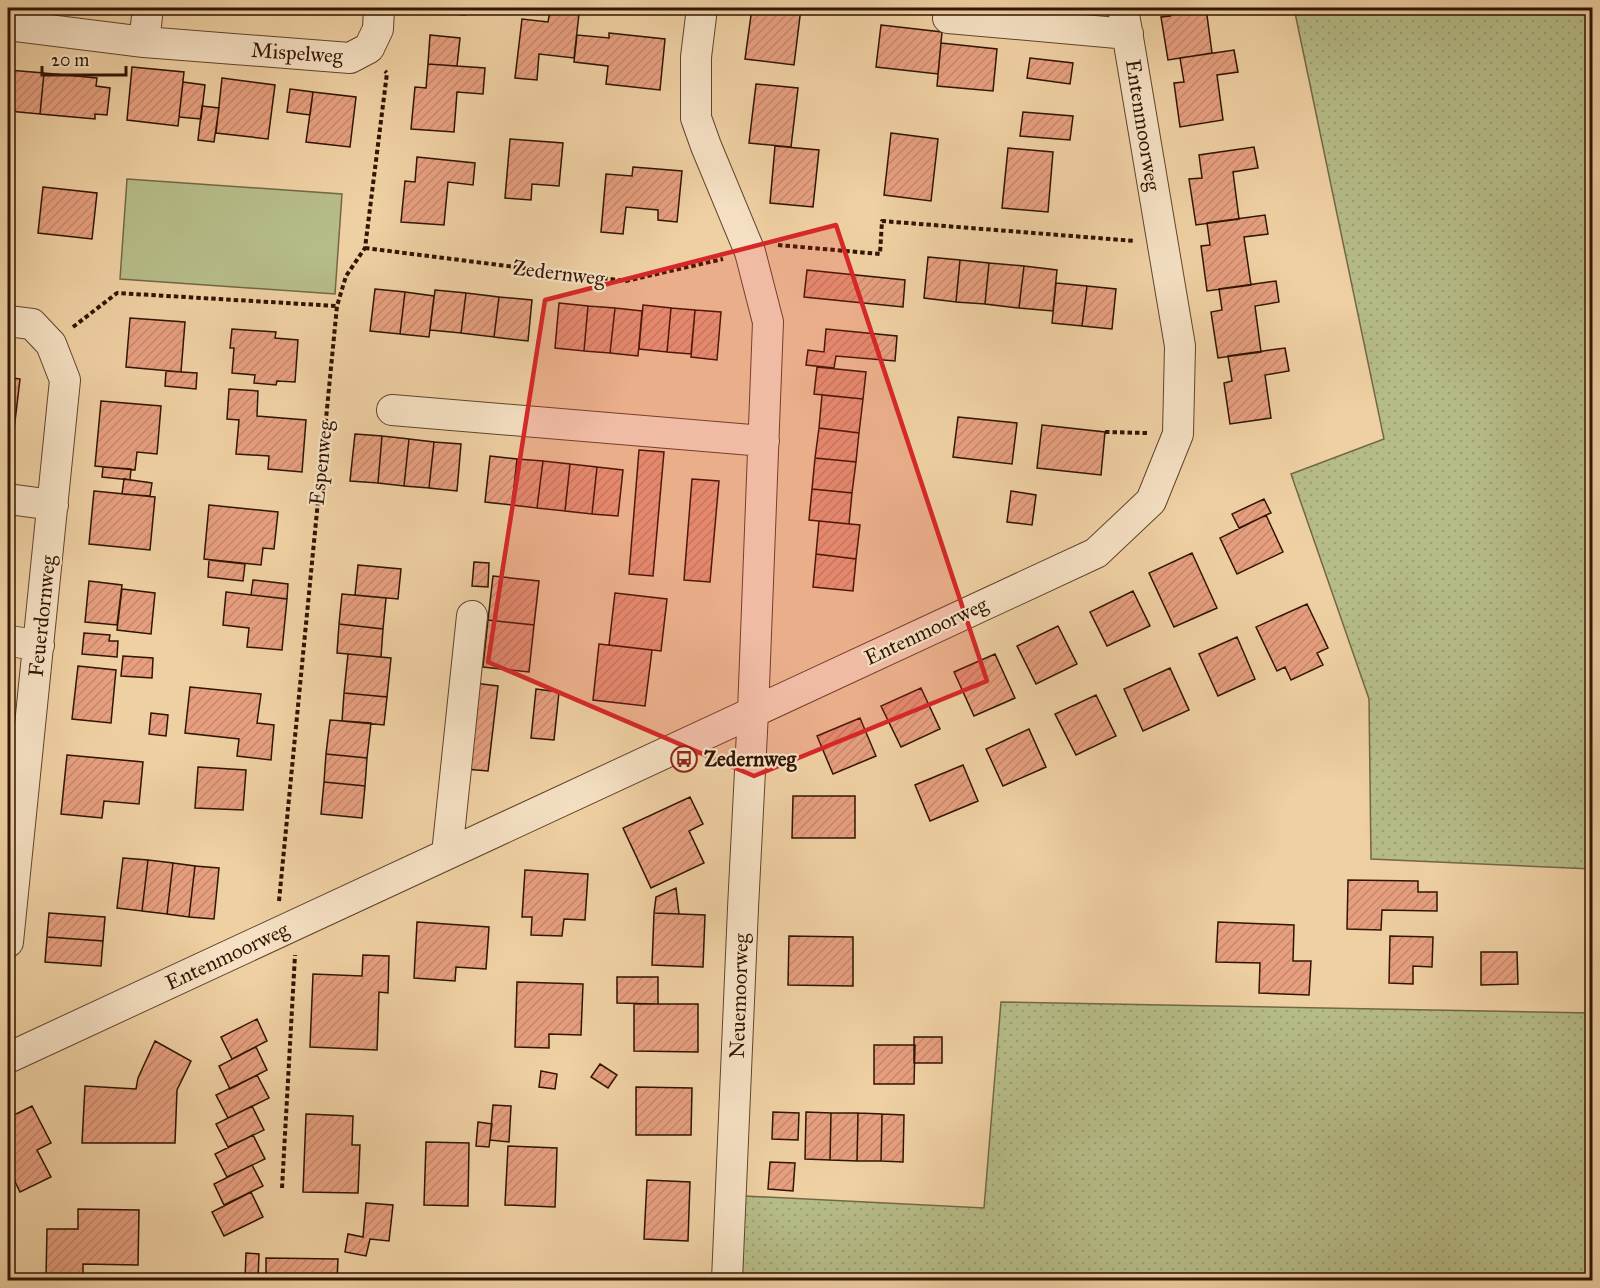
<svg xmlns="http://www.w3.org/2000/svg" width="1600" height="1288" viewBox="0 0 1600 1288" font-family="'IM FELL Great Primer',serif">
  <style>
    .grass { fill: url(#grass-dots); stroke: #736846; stroke-width: 1.5 }
    .park { fill: #b6bc88; stroke: #736846; stroke-width: 1.5 }
    .building { fill: url(#building-hatch); stroke: #301503; stroke-width: 1.5 }
    .lines { fill: none; stroke-linecap: round; stroke-linejoin: round }
    .minor-casing { stroke: #60442b; stroke-width: 32 }
    .path { stroke: #301503; stroke-width: 4; stroke-dasharray: 4.5 3; stroke-linecap: butt }
    .minor { stroke: #f5e0c3; stroke-width: 30 }
    .marked { fill: #d62828; fill-opacity: 0.2; stroke: #d62828; stroke-width: 4.5; stroke-linejoin: round }
    .labels { text-anchor: middle; dominant-baseline: central; stroke-width: 4.5; stroke-linejoin: round; paint-order: stroke }
    .street-label { font-size: 21px; fill: #301503; stroke: #f5e0c3 }
    .poi-label { font-size: 21px; font-weight: bold; fill: #301503; stroke: #f5e0c3; text-anchor: start }
  </style>
  <defs>
    <pattern id="grass-dots" width="8" height="8" patternUnits="userSpaceOnUse" patternTransform="scale(1.5)"><rect width="8" height="8" fill="#b6bc88"/><path d="M2 2h.1M6 6h.1" fill="none" stroke="#9da174" stroke-width="1.8" stroke-linecap="round"/></pattern>
    <pattern id="building-hatch" width="6" height="6" patternUnits="userSpaceOnUse" patternTransform="scale(1.5)"><rect width="6" height="6" fill="#e79f7f"/><path d="M-1 1l2-2M0 6l6-6M5 7l2-2" fill="none" stroke="#c6886c"/></pattern>
  </defs>
  <rect width="100%" height="100%" fill="#efd0a3"/>
  <filter id="stains"><feTurbulence type="fractalNoise" baseFrequency=".00333" numOctaves="4"/><feColorMatrix values="0 0 0 0 .2 0 0 0 0 .09 0 0 0 0 .02 0 0 0 .5 -.17"/></filter>
  <radialGradient id="worn" r=".72"><stop offset=".6" stop-color="#630" stop-opacity="0"/><stop offset="1" stop-color="#630" stop-opacity=".3"/></radialGradient>
  <path class="grass" d="M 1294,8 L 1592,8 L 1592,869 L 1371,859 L 1369,699 L 1291,474 L 1384,439 Z
    M 1001,1002 L 1592,1013 L 1592,1280 L 742,1280 L 745,1196 L 984,1208 Z"/>
  <path class="park" d="M 127,179 L 342,194 L 335,294 L 120,279 Z"/>
  <path class="building" d="M 422,8 L 466,8 L 465,15 L 422,11 Z
    M 752,8 L 801,8 L 794,65 L 745,59 Z
    M 1169,8 L 1206,8 L 1212,53 L 1168,60 L 1161,17 L 1170,16 Z
    M 550,11 L 579,14 L 574,58 L 539,54 L 537,80 L 515,78 L 522,19 L 548,22 Z
    M 881,25 L 942,32 L 938,74 L 876,67 Z
    M 609,33 L 665,39 L 660,90 L 606,84 L 608,66 L 574,62 L 577,35 L 609,38 Z
    M 430,35 L 460,38 L 457,66 L 428,64 Z
    M 941,43 L 997,49 L 993,91 L 937,86 Z
    M 1234,50 L 1238,72 L 1217,75 L 1223,120 L 1180,127 L 1174,83 L 1184,82 L 1180,58 Z
    M 1030,58 L 1073,63 L 1070,84 L 1027,78 Z
    M 428,64 L 485,68 L 483,94 L 457,92 L 454,132 L 411,129 L 415,87 L 426,88 Z
    M 132,67 L 184,72 L 178,126 L 127,120 Z
    M 8,70 L 44,73 L 40,114 L 8,111 Z
    M 44,73 L 97,78 L 96,86 L 110,88 L 107,115 L 95,114 L 95,119 L 40,114 Z
    M 222,78 L 275,85 L 268,139 L 216,133 Z
    M 183,82 L 205,85 L 201,119 L 179,117 Z
    M 756,84 L 798,88 L 791,147 L 749,143 Z
    M 290,89 L 313,92 L 310,115 L 287,112 Z
    M 313,92 L 356,97 L 350,147 L 306,142 Z
    M 202,106 L 219,108 L 214,142 L 198,140 Z
    M 1023,112 L 1073,116 L 1070,140 L 1020,136 Z
    M 891,133 L 938,139 L 931,201 L 884,195 Z
    M 510,139 L 563,143 L 559,186 L 532,184 L 531,200 L 505,198 Z
    M 775,146 L 819,150 L 813,207 L 770,203 Z
    M 1254,147 L 1258,168 L 1233,172 L 1239,219 L 1196,225 L 1189,179 L 1202,178 L 1199,155 Z
    M 1008,148 L 1053,152 L 1048,212 L 1002,208 Z
    M 417,157 L 475,163 L 473,185 L 448,182 L 444,225 L 401,222 L 405,181 L 415,182 Z
    M 633,167 L 682,171 L 677,222 L 658,220 L 658,210 L 626,207 L 623,234 L 601,232 L 606,174 L 632,176 Z
    M 43,187 L 97,193 L 92,239 L 38,233 Z
    M 1265,215 L 1268,234 L 1244,237 L 1251,285 L 1207,291 L 1201,246 L 1210,245 L 1207,223 Z
    M 928,257 L 960,260 L 956,302 L 924,298 Z
    M 960,260 L 989,263 L 985,304 L 956,302 Z
    M 989,263 L 1024,266 L 1019,308 L 985,304 Z
    M 1024,266 L 1057,270 L 1053,311 L 1019,308 Z
    M 807,270 L 905,280 L 903,307 L 804,297 Z
    M 1276,281 L 1279,302 L 1255,306 L 1261,352 L 1218,358 L 1211,312 L 1222,310 L 1219,289 Z
    M 1056,283 L 1087,286 L 1082,326 L 1052,323 Z
    M 1087,286 L 1116,289 L 1112,329 L 1082,326 Z
    M 375,289 L 405,292 L 400,334 L 370,331 Z
    M 435,290 L 466,293 L 461,333 L 430,330 Z
    M 405,292 L 434,296 L 429,337 L 400,334 Z
    M 466,293 L 499,297 L 494,337 L 461,333 Z
    M 499,297 L 532,300 L 528,341 L 494,337 Z
    M 559,303 L 588,306 L 584,351 L 555,348 Z
    M 643,305 L 671,308 L 667,352 L 639,349 Z
    M 588,306 L 615,308 L 610,353 L 584,351 Z
    M 615,308 L 642,311 L 638,356 L 610,353 Z
    M 671,308 L 695,310 L 691,354 L 667,352 Z
    M 695,310 L 721,312 L 717,360 L 691,357 Z
    M 130,318 L 185,322 L 181,372 L 126,367 Z
    M 232,329 L 276,332 L 275,338 L 298,340 L 295,382 L 277,381 L 276,385 L 254,383 L 255,375 L 232,373 L 234,348 L 230,348 Z
    M 826,329 L 897,336 L 895,361 L 836,356 L 834,368 L 806,365 L 808,350 L 824,352 Z
    M 1285,348 L 1289,371 L 1265,375 L 1271,418 L 1230,424 L 1224,383 L 1232,381 L 1228,356 Z
    M 817,367 L 866,372 L 863,399 L 814,394 Z
    M 166,371 L 197,373 L 196,389 L 165,386 Z
    M 8,377 L 20,379 L 11,455 L 8,455 Z
    M 229,389 L 258,391 L 257,416 L 306,420 L 302,472 L 268,469 L 269,456 L 236,454 L 239,420 L 227,419 Z
    M 822,395 L 863,399 L 859,433 L 819,428 Z
    M 101,401 L 161,406 L 157,454 L 137,452 L 135,470 L 95,466 Z
    M 958,417 L 1017,423 L 1012,464 L 953,457 Z
    M 1042,425 L 1105,432 L 1101,475 L 1037,468 Z
    M 819,428 L 859,433 L 856,462 L 815,458 Z
    M 355,434 L 382,436 L 378,483 L 350,481 Z
    M 382,436 L 409,439 L 404,486 L 378,483 Z
    M 409,439 L 434,442 L 429,488 L 404,486 Z
    M 434,442 L 461,444 L 457,491 L 429,488 Z
    M 639,450 L 664,452 L 653,576 L 629,574 Z
    M 490,456 L 517,459 L 512,505 L 485,502 Z
    M 815,458 L 856,462 L 852,493 L 812,489 Z
    M 517,459 L 543,461 L 537,508 L 512,505 Z
    M 543,461 L 570,464 L 565,511 L 537,508 Z
    M 570,464 L 597,467 L 592,514 L 565,511 Z
    M 103,467 L 131,469 L 130,480 L 102,477 Z
    M 597,467 L 623,470 L 618,516 L 592,514 Z
    M 124,479 L 152,483 L 150,496 L 122,494 Z
    M 692,479 L 719,481 L 710,582 L 684,580 Z
    M 812,489 L 852,493 L 849,524 L 809,520 Z
    M 94,491 L 155,497 L 150,550 L 89,544 Z
    M 1011,491 L 1036,495 L 1032,525 L 1007,522 Z
    M 1264,499 L 1271,513 L 1239,528 L 1232,514 Z
    M 209,505 L 278,512 L 274,549 L 263,548 L 261,565 L 204,559 Z
    M 1266,515 L 1283,552 L 1237,574 L 1220,538 Z
    M 819,521 L 860,525 L 856,559 L 816,554 Z
    M 1192,553 L 1217,608 L 1174,627 L 1149,573 Z
    M 816,554 L 856,559 L 853,591 L 813,587 Z
    M 209,560 L 245,564 L 243,581 L 208,577 Z
    M 474,562 L 489,563 L 488,587 L 472,586 Z
    M 358,565 L 401,569 L 398,599 L 355,595 Z
    M 493,576 L 539,581 L 534,625 L 488,620 Z
    M 253,580 L 288,584 L 287,599 L 251,595 Z
    M 89,581 L 122,585 L 117,625 L 85,622 Z
    M 122,589 L 155,593 L 151,634 L 117,630 Z
    M 1133,591 L 1150,626 L 1107,646 L 1090,612 Z
    M 226,592 L 287,599 L 282,650 L 247,647 L 249,628 L 223,625 Z
    M 615,593 L 667,599 L 661,651 L 609,645 Z
    M 342,594 L 386,598 L 383,629 L 339,624 Z
    M 1307,604 L 1328,648 L 1317,653 L 1323,665 L 1291,680 L 1285,667 L 1277,671 L 1256,627 Z
    M 488,620 L 534,625 L 529,672 L 483,667 Z
    M 339,624 L 383,629 L 381,657 L 337,653 Z
    M 1058,626 L 1077,664 L 1036,684 L 1017,646 Z
    M 84,633 L 110,635 L 109,641 L 118,641 L 117,657 L 82,654 Z
    M 1237,637 L 1255,679 L 1218,696 L 1199,654 Z
    M 599,644 L 652,650 L 645,706 L 593,700 Z
    M 348,654 L 391,658 L 387,697 L 344,693 Z
    M 995,654 L 1015,698 L 974,716 L 954,672 Z
    M 123,656 L 153,658 L 152,678 L 121,676 Z
    M 78,666 L 116,670 L 111,723 L 72,719 Z
    M 1170,668 L 1189,710 L 1143,731 L 1124,689 Z
    M 474,683 L 498,686 L 488,771 L 465,769 Z
    M 190,687 L 261,694 L 257,723 L 274,725 L 271,760 L 237,756 L 239,739 L 185,733 Z
    M 921,688 L 940,729 L 901,747 L 881,706 Z
    M 536,689 L 559,692 L 554,740 L 531,738 Z
    M 344,693 L 387,697 L 384,725 L 342,721 Z
    M 1096,695 L 1116,736 L 1076,755 L 1055,714 Z
    M 151,713 L 168,715 L 166,736 L 149,734 Z
    M 860,718 L 876,756 L 833,774 L 817,736 Z
    M 330,720 L 371,723 L 367,758 L 326,754 Z
    M 1029,729 L 1046,767 L 1003,786 L 986,749 Z
    M 326,754 L 367,758 L 365,786 L 324,782 Z
    M 67,755 L 143,762 L 139,804 L 104,801 L 102,818 L 61,814 Z
    M 963,765 L 978,801 L 930,821 L 915,785 Z
    M 198,767 L 246,770 L 243,810 L 195,808 Z
    M 324,782 L 365,786 L 362,818 L 321,814 Z
    M 793,796 L 855,796 L 855,838 L 792,838 Z
    M 690,797 L 703,824 L 689,831 L 704,863 L 651,888 L 623,828 Z
    M 123,858 L 148,860 L 142,911 L 117,908 Z
    M 148,860 L 173,863 L 167,914 L 142,911 Z
    M 173,863 L 195,866 L 189,917 L 167,914 Z
    M 195,866 L 219,868 L 214,919 L 189,917 Z
    M 525,870 L 588,874 L 585,920 L 564,919 L 562,936 L 531,935 L 532,917 L 522,917 Z
    M 1348,880 L 1418,881 L 1418,892 L 1437,892 L 1437,911 L 1382,910 L 1381,930 L 1347,929 Z
    M 676,888 L 679,914 L 654,913 L 656,897 Z
    M 49,913 L 105,917 L 103,941 L 47,937 Z
    M 654,913 L 705,915 L 703,967 L 652,965 Z
    M 417,922 L 489,927 L 486,969 L 456,967 L 455,981 L 414,978 Z
    M 1218,922 L 1294,925 L 1293,961 L 1311,961 L 1309,995 L 1259,993 L 1260,963 L 1216,962 Z
    M 789,936 L 853,937 L 853,986 L 788,985 Z
    M 1390,936 L 1433,937 L 1432,967 L 1413,966 L 1413,984 L 1389,983 Z
    M 47,937 L 103,941 L 101,966 L 45,962 Z
    M 1481,952 L 1517,952 L 1518,984 L 1481,985 Z
    M 363,955 L 389,956 L 388,993 L 379,992 L 377,1050 L 310,1047 L 313,974 L 362,976 Z
    M 617,977 L 658,977 L 658,1004 L 617,1003 Z
    M 517,982 L 583,984 L 581,1035 L 549,1034 L 549,1048 L 515,1047 Z
    M 634,1004 L 698,1004 L 698,1052 L 634,1051 Z
    M 257,1019 L 267,1041 L 232,1059 L 221,1037 Z
    M 914,1037 L 942,1037 L 942,1063 L 914,1063 Z
    M 155,1041 L 191,1061 L 177,1090 L 175,1143 L 82,1143 L 85,1086 L 136,1089 L 138,1078 Z
    M 874,1045 L 915,1045 L 914,1084 L 874,1084 Z
    M 256,1047 L 267,1070 L 230,1089 L 219,1066 Z
    M 600,1064 L 617,1075 L 608,1088 L 591,1077 Z
    M 541,1071 L 557,1074 L 555,1089 L 539,1087 Z
    M 257,1075 L 269,1098 L 228,1118 L 216,1095 Z
    M 636,1087 L 692,1088 L 691,1135 L 636,1135 Z
    M 493,1105 L 511,1106 L 509,1142 L 490,1140 Z
    M 32,1106 L 51,1143 L 37,1150 L 51,1177 L 20,1192 L 8,1167 L 8,1118 Z
    M 252,1106 L 264,1130 L 228,1147 L 216,1124 Z
    M 773,1112 L 799,1113 L 798,1140 L 772,1139 Z
    M 806,1112 L 831,1113 L 830,1160 L 805,1159 Z
    M 831,1113 L 858,1113 L 857,1161 L 830,1160 Z
    M 858,1113 L 882,1114 L 881,1161 L 857,1161 Z
    M 306,1114 L 353,1116 L 352,1145 L 360,1145 L 358,1193 L 303,1192 Z
    M 882,1114 L 904,1115 L 903,1162 L 881,1161 Z
    M 478,1122 L 492,1124 L 489,1147 L 476,1146 Z
    M 253,1135 L 265,1159 L 227,1177 L 215,1154 Z
    M 426,1142 L 469,1143 L 468,1206 L 424,1205 Z
    M 508,1146 L 557,1148 L 555,1207 L 505,1205 Z
    M 770,1162 L 795,1163 L 793,1191 L 768,1189 Z
    M 252,1165 L 263,1186 L 224,1205 L 214,1184 Z
    M 647,1180 L 690,1182 L 688,1241 L 644,1239 Z
    M 251,1192 L 263,1217 L 224,1236 L 212,1212 Z
    M 366,1203 L 393,1205 L 389,1241 L 370,1239 L 366,1256 L 345,1252 L 348,1234 L 363,1237 Z
    M 78,1209 L 139,1210 L 138,1265 L 83,1264 L 83,1278 L 46,1278 L 47,1229 L 78,1229 Z
    M 246,1253 L 259,1254 L 258,1280 L 245,1280 Z
    M 266,1258 L 338,1259 L 337,1280 L 266,1280 Z"/>
  <g class="lines">
    <g class="minor-casing">
      <path id="minor" d="M 702,8 L 696,57 L 696,118 L 706,146 L 750,252 L 768,322 L 753,712 L 743,908 L 727,1280
        M 948,18 L 1128,34
        M 8,25 L 144,42 L 350,58 L 369,48 L 378,29 L 379,8
        M 144,42 L 148,8
        M 8,321 L 32,324 L 51,344 L 65,380 L 8,942
        M 392,410 L 764,441
        M 8,499 L 53,505
        M 8,641 L 39,645
        M 447,854 L 472,616
        M 8,1058 L 1096,553 L 1151,501 L 1178,434 L 1180,346 L 1123,8"/>
    </g>
    <path class="path" d="M 778,245 L 880,254 L 882,221 L 1135,241
      M 365,248 L 626,281 L 723,259
      M 73,327 L 117,293 L 337,306
      M 1105,432 L 1147,433
      M 279,901 L 337,306 L 346,276 L 365,248 L 387,73 L 385,71
      M 282,1188 L 295,955"/>
    <use href="#minor" class="minor"/>
  </g>
  <path class="marked" d="M 836,225 L 987,681 L 754,776 L 488,662 L 545,300 Z"/>
  <defs>
    <g id="bus-ring" transform="scale(1.35)"><circle r="9.5" fill="#f5e0c3" stroke="#8f2418" stroke-width="1.5"/><path d="M-5-6H5V4H4V6H2V4H-2V6H-4V4H-5ZM-3.5-4V0h7V-4ZM-3.5 1.2v1.5H-2V1.2ZM2 1.2v1.5H3.5V1.2Z" fill="#8f2418"/></g>
  </defs>
  <g fill-rule="evenodd">
    <use href="#bus-ring" x="684" y="759"/>
  </g>
  <g class="labels">
    <g class="street-label">
      <text transform="translate(297 53) rotate(4)">Mispelweg</text>
      <text transform="translate(1143 125) rotate(81)">Entenmoorweg</text>
      <text transform="translate(559 273) rotate(7)">Zedernweg</text>
      <text transform="translate(321 463) rotate(-84)">Espenweg</text>
      <text transform="translate(42 616) rotate(-84)">Feuerdornweg</text>
      <text transform="translate(926 631) rotate(-25)">Entenmoorweg</text>
      <text transform="translate(227 956) rotate(-25)">Entenmoorweg</text>
      <text transform="translate(739 996) rotate(-88)">Neuemoorweg</text>
    </g>
    <g class="poi-label">
      <text x="704" y="759">Zedernweg</text>
    </g>
  </g>
  <rect width="1600" height="1288" fill="none" stroke="#efd0a3" stroke-width="30"/>
  <rect x="9" y="9" width="1582" height="1270" fill="none" stroke="#301503" stroke-width="3"/>
  <rect x="15" y="15" width="1570" height="1258" fill="none" stroke="#301503" stroke-width="1.5"/>
  <path d="M42 66v9h84v-9" fill="none" stroke="#301503" stroke-width="3"/>
  <text x="51" y="66" font-size="18" fill="#301503" stroke="#f5e0c3" stroke-width="4.5" paint-order="stroke">20 m</text>
  <rect width="100%" height="100%" filter="url(#stains)"/>
  <rect width="100%" height="100%" fill="url(#worn)"/>
</svg>
